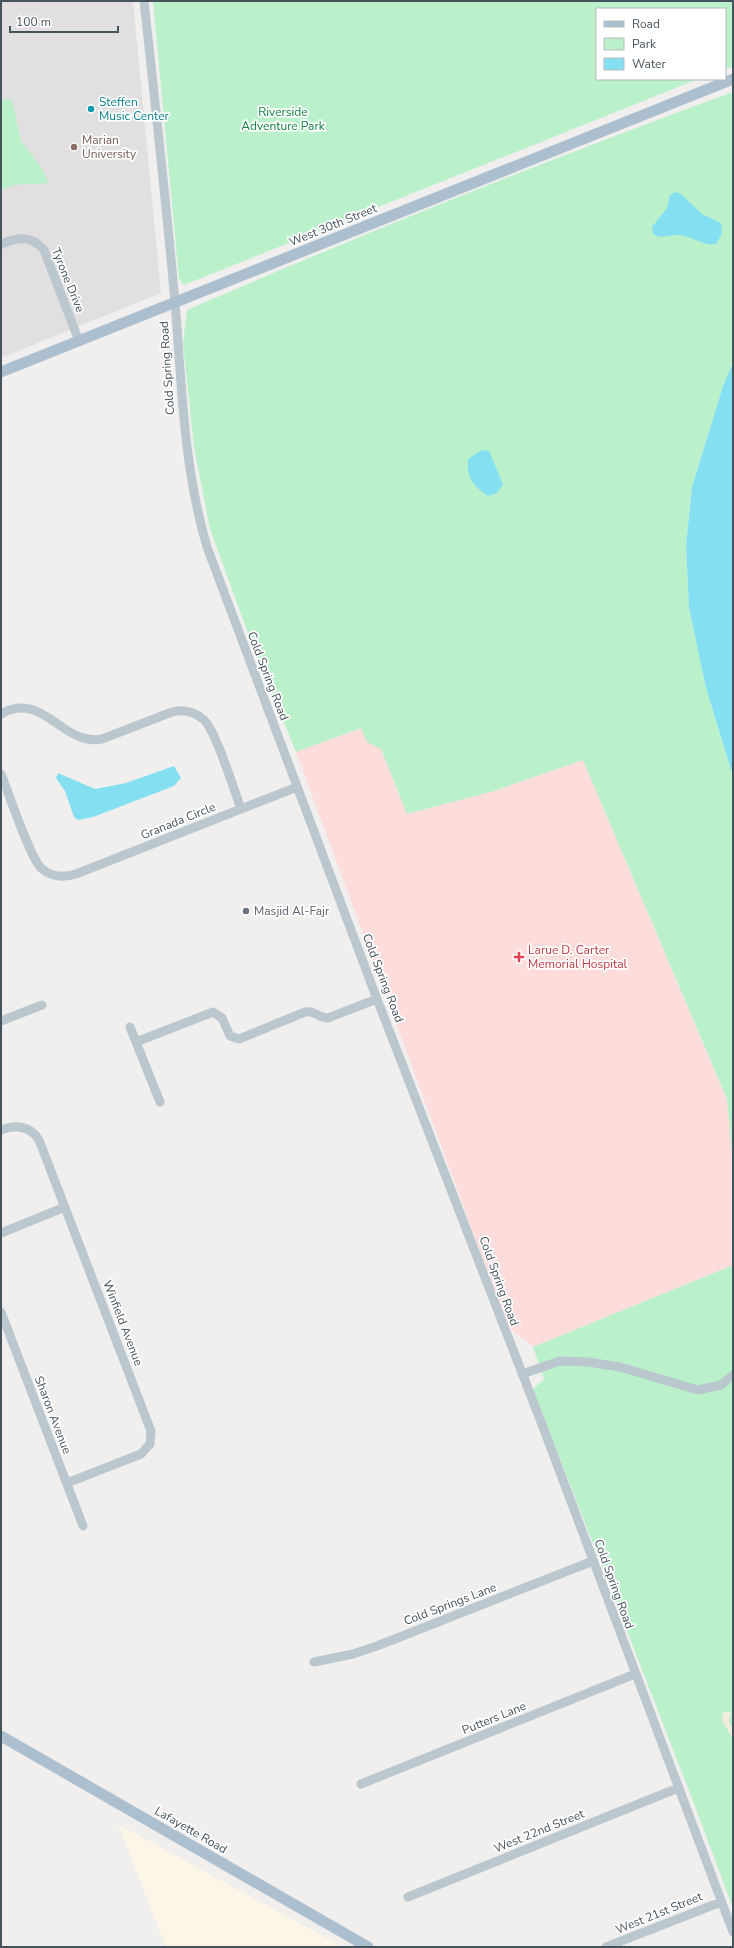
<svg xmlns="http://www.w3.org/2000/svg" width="734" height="1948" viewBox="0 0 734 1948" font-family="'Nunito Sans',sans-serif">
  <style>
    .commercial { fill: #fdf5e6 }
    .education { fill: #e2dfe0 }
    .medical { fill: #fcdddc }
    .green { fill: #baf1cb }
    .sand { fill: #f3ebdd }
    .water { fill: #84e0f0 }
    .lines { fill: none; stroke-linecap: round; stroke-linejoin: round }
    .minor { stroke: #bbc7ce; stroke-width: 9 }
    .major { stroke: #acbfce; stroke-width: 11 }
    .culture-dot { fill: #0f9aa8; stroke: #fff; stroke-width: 1.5 }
    .education-dot { fill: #8d6e63; stroke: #fff; stroke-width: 1.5 }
    .worship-dot { fill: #6b7280; stroke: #fff; stroke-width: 1.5 }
    .health-dot { fill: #e0444e; stroke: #fff; stroke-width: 1.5 }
    .labels { text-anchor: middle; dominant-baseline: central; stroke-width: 3.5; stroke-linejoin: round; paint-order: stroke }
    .culture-label { font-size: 12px; fill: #0d838f; stroke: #fff; text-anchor: start }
    .park-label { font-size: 12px; fill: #128143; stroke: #fff }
    .education-label { font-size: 12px; fill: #785e54; stroke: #fff; text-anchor: start }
    .street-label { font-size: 12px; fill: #45535c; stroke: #fff }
    .worship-label { font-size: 12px; fill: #5b616d; stroke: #fff; text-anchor: start }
    .health-label { font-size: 12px; fill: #be3a42; stroke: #fff; text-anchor: start }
  </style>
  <rect width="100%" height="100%" fill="#f1eeee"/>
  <path class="commercial" d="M 118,1824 L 343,1947 L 166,1947 Z"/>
  <path class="education" d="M 1,1 L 133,1 L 161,293 L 1,358 Z"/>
  <path class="medical" d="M 361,728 L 367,742 L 381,749 L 407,814 L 494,791 L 583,760 L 727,1100 L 733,1164 L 733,1263 L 731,1266 L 533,1347 L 508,1327 L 296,752 Z"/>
  <path class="green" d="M 153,1 L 733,1 L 733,67 L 725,69 L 725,9 L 597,9 L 597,79 L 698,79 L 184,285 L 179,279 Z
    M 733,92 L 733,363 L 723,386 L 692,487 L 686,545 L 689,608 L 706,688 L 733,776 L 733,1164 L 727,1099 L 583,760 L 494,791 L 407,814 L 381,749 L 367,742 L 361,728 L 296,752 L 249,636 L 210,529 L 194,447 L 183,344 L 187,310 C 367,232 549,159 733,92 Z
    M 12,99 L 21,141 L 41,167 L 49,183 L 14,185 L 1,190 L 1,100 Z
    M 733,1263 L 733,1908 L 695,1806 L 533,1389 L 544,1379 L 533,1347 L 731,1266 Z"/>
  <path class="sand" d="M 726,1711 L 731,1712 L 729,1721 L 730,1725 L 733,1728 L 733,1737 L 731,1736 L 722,1720 L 723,1713 Z"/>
  <path class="water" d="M 675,192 L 681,194 L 702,214 L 721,223 L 722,233 L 717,243 C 707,248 691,236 681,235 C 672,234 661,240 653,234 L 652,227 L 667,208 L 670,195 Z
    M 733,363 L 733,776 L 706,688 L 689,608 L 686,545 L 692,487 L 723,386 Z
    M 482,450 L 489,451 L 503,484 L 497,493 L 488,496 C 472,485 467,478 468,459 Z
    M 174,766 L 181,778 L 174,786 L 93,817 L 78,820 L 74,817 L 65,791 L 56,778 L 58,773 L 95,789 L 126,783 Z"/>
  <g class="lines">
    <path class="minor" d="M 144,1 C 155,101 166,201 175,302 C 182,386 183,465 207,547 L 377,999 L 543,1427 L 733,1932
      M 1,244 C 18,237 31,235 44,250 L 79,341
      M 1,714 C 44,690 62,747 102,739 L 172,712 C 184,709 195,712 204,720 C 216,731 234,790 241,809
      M 1,774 C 9,793 29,856 41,868 C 51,877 64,878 76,874 L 297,787
      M 1,1021 L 42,1005
      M 130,1027 L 160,1102
      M 136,1042 L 213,1012 L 222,1018 L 230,1036 L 239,1039 L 305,1012 C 314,1010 319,1018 328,1018 L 377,999
      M 1,1130 C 16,1124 30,1126 39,1140 L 151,1431 L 150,1444 L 141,1454 L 67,1483
      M 1,1233 L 65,1207
      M 1,1312 L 83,1526
      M 522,1374 L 560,1361 L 588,1362 L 620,1367 L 698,1390 L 721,1385 L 733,1375
      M 314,1662 L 353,1654 L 377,1646 L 593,1561
      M 361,1784 L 635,1674
      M 408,1897 L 678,1788
      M 606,1947 L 721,1902"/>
    <path class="major" d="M 1,372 L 733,79
      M 1,1736 L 368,1947"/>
  </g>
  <circle class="culture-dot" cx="91" cy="109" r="4"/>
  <circle class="education-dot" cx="74" cy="147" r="4"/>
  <circle class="worship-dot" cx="246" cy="911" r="4"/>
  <path class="health-dot" d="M517 951h4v4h4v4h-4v4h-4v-4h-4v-4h4z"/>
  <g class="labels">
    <g class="culture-label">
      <text x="99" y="102">Steffen<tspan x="99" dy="14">Music Center</tspan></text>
    </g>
    <g class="park-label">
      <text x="283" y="112">Riverside<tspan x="283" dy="14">Adventure Park</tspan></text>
    </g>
    <g class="education-label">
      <text x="82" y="140">Marian<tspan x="82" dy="14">University</tspan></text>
    </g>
    <g class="street-label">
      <text transform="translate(333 225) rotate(-22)">West 30th Street</text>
      <text transform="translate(68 280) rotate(68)">Tyrone Drive</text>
      <text transform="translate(167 368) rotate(-94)">Cold Spring Road</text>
      <text transform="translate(268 676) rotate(69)">Cold Spring Road</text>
      <text transform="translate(178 821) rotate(-22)">Granada Circle</text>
      <text transform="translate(383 978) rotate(69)">Cold Spring Road</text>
      <text transform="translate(499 1281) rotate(70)">Cold Spring Road</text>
      <text transform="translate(123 1323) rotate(69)">Winfield Avenue</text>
      <text transform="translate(53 1415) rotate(69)">Sharon Avenue</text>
      <text transform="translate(614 1584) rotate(70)">Cold Spring Road</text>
      <text transform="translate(450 1604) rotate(-21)">Cold Springs Lane</text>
      <text transform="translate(494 1718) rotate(-22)">Putters Lane</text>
      <text transform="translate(191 1830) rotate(30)">Lafayette Road</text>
      <text transform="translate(539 1831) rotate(-22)">West 22nd Street</text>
      <text transform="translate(659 1913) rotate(-22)">West 21st Street</text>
    </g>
    <g class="worship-label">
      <text x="254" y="911">Masjid Al-Fajr</text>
    </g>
    <g class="health-label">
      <text x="528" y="950">Larue D. Carter<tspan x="528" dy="14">Memorial Hospital</tspan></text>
    </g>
  </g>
  <rect width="734" height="1948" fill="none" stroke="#45535c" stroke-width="4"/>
  <rect x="596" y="8" width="130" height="72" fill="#ffffff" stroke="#b5babe"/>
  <rect x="604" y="21" width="20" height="6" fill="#acbfce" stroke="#b5babe"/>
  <text x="632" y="28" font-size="12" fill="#45535c">Road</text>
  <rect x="604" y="38" width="20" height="12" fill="#baf1cb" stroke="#b5babe"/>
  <text x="632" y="48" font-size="12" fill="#45535c">Park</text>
  <rect x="604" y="58" width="20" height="12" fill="#84e0f0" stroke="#b5babe"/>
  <text x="632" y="68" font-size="12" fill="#45535c">Water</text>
  <path d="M10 26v6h108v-6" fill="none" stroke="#45535c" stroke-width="2"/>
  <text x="16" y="26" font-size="12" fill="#45535c" stroke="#ffffff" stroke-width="3" paint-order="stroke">100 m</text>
</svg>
